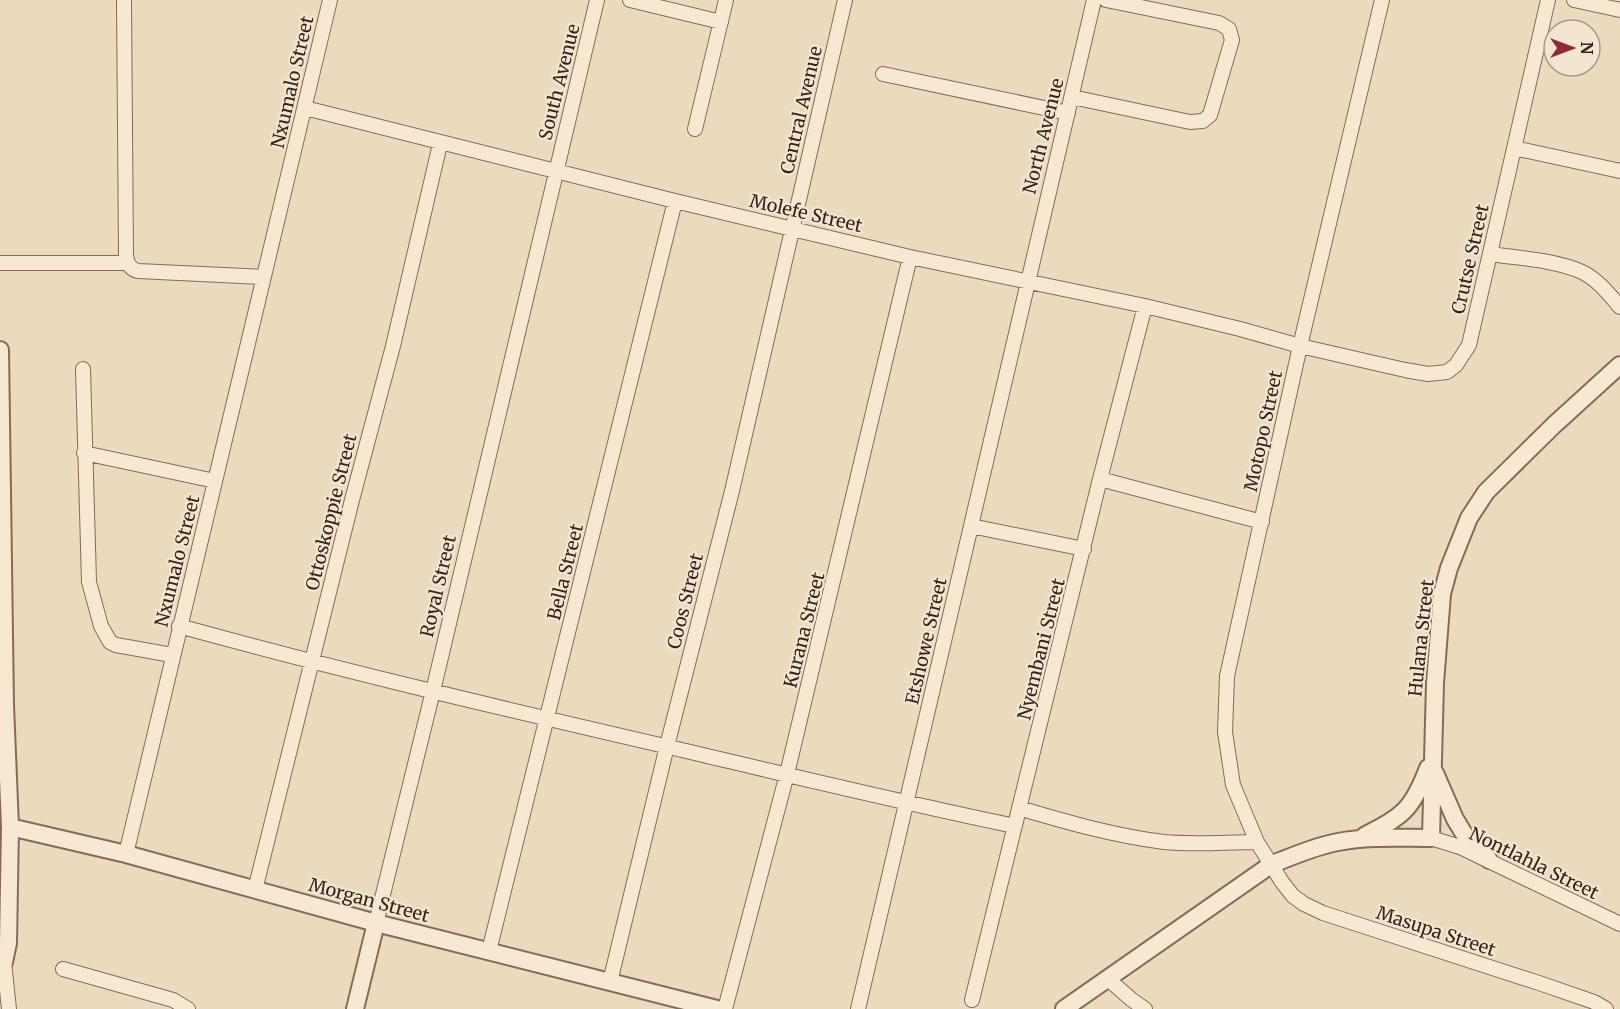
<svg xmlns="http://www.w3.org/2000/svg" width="1620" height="1009" viewBox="0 0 1620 1009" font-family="Merriweather,serif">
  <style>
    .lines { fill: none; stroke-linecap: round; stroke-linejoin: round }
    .minor-casing { stroke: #856b58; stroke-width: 16 }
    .tertiary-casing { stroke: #856b58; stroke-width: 20 }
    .minor { stroke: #f8e8d2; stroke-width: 14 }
    .tertiary { stroke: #f8e8d2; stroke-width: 16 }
    .labels { text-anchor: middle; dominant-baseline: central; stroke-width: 4.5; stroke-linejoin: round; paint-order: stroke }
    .street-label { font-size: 18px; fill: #34251c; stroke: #f4e5cf }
  </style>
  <rect width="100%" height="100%" fill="#ecdabf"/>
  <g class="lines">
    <g class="minor-casing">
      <path id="minor" d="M 124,0 L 126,255 C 127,264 130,269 138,271 L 264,277
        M 630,0 L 721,22
        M 1382,0 L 1300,346 L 1227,676 L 1225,732 L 1233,785 L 1257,842 L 1282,882 L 1293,896 L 1304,904 L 1323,913 L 1539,983 L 1594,1002 L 1606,1009
        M 1574,0 L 1620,10
        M 883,74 L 1068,113
        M 1072,97 L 1190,122 L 1203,121 L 1210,115 L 1232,40 L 1229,29 L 1219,23 L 1106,0
        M 305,108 L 675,201 L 910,257 L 1145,306 L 1240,329 L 1300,346 L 1405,370 L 1428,374 L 1447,372 L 1456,365 L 1469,345 L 1548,0
        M 695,129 L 726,0
        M 1514,148 L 1620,171
        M 1490,254 C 1518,258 1556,260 1582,272 C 1597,279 1609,294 1620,307
        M 0,263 L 128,263
        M 83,369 L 89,582 L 101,626 L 110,642 L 116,645 L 172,655
        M 84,453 L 215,481
        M 1100,479 L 1262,522
        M 971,526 L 1084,549
        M 179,626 C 342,671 505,709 669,747 C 784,774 899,802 1015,826
        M 1019,808 C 1066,822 1115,836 1164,842 C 1195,845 1226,842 1257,842
        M 1431,838 L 1460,847 L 1620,924
        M 126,854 L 330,0
        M 255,890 L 352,500 L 393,346 L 440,144
        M 376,923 L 433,691 L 597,0
        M 489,951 L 675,201
        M 4,962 L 9,1009
        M 63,969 L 173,1000 L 188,1009
        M 1108,979 L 1132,1000 L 1145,1009
        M 610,982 L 667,746 L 732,491 L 845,0
        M 972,1000 L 1100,479 L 1145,306
        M 725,1009 L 787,774 L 910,257
        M 858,1009 L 1094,0"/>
    </g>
    <g class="tertiary-casing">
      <path id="tertiary" d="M 0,350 L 5,705 L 10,827 L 8,943 L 4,962 L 0,963
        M 1435,773 L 1455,819 L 1466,837 L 1489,860
        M 10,827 L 126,854 L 376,923 L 717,1009
        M 1364,836 C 1403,816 1412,810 1428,768
        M 355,1009 L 376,923
        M 1064,1009 L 1272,864 C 1294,856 1315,846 1338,842 C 1369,836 1400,838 1431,838 L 1435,683 L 1442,594 L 1449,568 L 1469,518 L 1486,492 L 1554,425 L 1620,365"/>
    </g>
    <use href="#minor" class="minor"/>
    <use href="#tertiary" class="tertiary"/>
  </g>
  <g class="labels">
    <g class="street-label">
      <text transform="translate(292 82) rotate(-77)">Nxumalo Street</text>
      <text transform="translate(559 82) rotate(-76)">South Avenue</text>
      <text transform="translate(801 110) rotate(-77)">Central Avenue</text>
      <text transform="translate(1043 136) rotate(-76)">North Avenue</text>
      <text transform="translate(806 213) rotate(13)">Molefe Street</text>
      <text transform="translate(1470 259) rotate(-77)">Crutse Street</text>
      <text transform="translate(1263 431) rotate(-78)">Motopo Street</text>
      <text transform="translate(331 512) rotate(-76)">Ottoskoppie Street</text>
      <text transform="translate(177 561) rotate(-76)">Nxumalo Street</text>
      <text transform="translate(565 572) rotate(-76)">Bella Street</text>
      <text transform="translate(438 586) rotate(-77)">Royal Street</text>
      <text transform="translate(685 601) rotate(-76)">Coos Street</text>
      <text transform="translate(804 630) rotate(-76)">Kurana Street</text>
      <text transform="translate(1421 638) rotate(-84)">Hulana Street</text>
      <text transform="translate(926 641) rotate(-77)">Etshowe Street</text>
      <text transform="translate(1041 649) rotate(-76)">Nyembani Street</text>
      <text transform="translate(1534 863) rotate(26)">Nontlahla Street</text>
      <text transform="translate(369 900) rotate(15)">Morgan Street</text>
      <text transform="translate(1436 931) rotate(18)">Masupa Street</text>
    </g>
  </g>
  <g transform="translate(1572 48) rotate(90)"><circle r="28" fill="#f4e5cf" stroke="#a79887" stroke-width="1.5"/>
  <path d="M0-4.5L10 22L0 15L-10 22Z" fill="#922a36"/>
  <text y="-9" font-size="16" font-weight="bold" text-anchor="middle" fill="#34251c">N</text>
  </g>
</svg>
